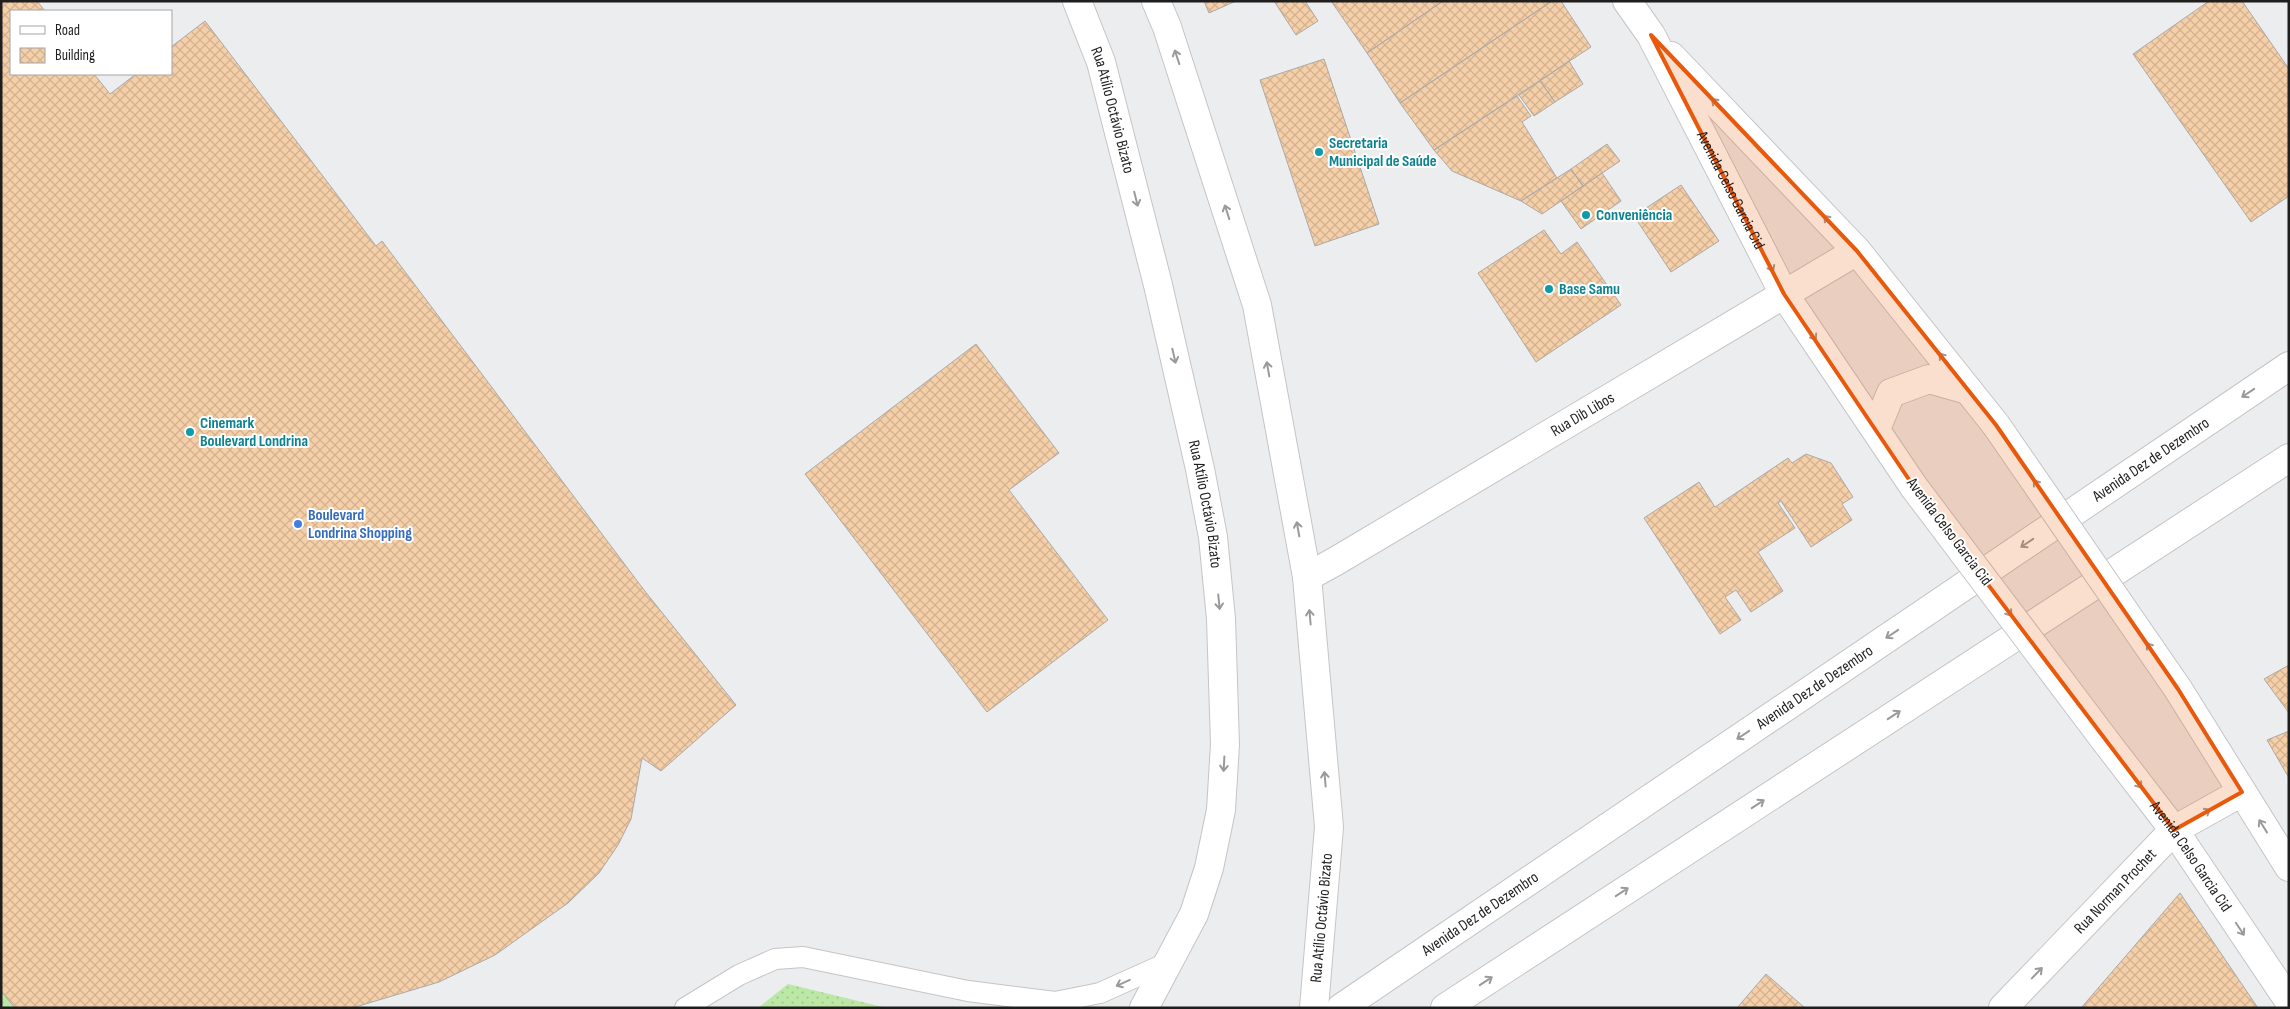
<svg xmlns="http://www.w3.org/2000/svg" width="2290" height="1009" viewBox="0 0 2290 1009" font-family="'Sofia Sans Condensed',sans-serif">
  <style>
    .grass { fill: url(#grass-dots) }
    .building { fill: url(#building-cross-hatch); stroke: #abaaa9 }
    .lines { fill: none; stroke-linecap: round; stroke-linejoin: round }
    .service-casing { stroke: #c5c5c7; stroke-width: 22 }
    .minor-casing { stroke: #c5c5c7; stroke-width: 30 }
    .tertiary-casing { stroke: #c5c5c7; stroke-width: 30 }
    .secondary-casing { stroke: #c5c5c7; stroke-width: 30 }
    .trunk-casing { stroke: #c5c5c7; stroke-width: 30 }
    .service { stroke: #fff; stroke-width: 20 }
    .minor { stroke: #fff; stroke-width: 28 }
    .tertiary { stroke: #fff; stroke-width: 28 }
    .secondary { stroke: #fff; stroke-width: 28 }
    .trunk { stroke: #fff; stroke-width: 28 }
    .secondary-bridge-casing { stroke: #c5c5c7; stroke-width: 30; stroke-linecap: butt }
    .secondary-bridge { stroke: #fff; stroke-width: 28 }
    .oneway { stroke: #9a9a9a }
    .marked { fill: #e8590c; fill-opacity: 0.2; stroke: #e8590c; stroke-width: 4; stroke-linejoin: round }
    .culture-dot { fill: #0f9aa8; stroke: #fff; stroke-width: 2 }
    .shop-dot { fill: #3f7fe0; stroke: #fff; stroke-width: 2 }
    .labels { text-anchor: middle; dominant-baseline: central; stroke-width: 4; stroke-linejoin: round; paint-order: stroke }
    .street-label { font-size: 16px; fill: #1e1e1e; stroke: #fff }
    .culture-label { font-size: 16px; font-weight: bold; fill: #0d838f; stroke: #fff; text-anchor: start }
    .shop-label { font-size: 16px; font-weight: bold; fill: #366cbe; stroke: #fff; text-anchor: start }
  </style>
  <defs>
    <pattern id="grass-dots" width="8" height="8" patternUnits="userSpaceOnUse" patternTransform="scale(1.25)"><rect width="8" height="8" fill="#bce8a6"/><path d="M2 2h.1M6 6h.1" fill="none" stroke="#a1c78e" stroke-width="1.8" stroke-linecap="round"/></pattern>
    <pattern id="building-cross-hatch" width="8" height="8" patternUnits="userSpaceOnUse" patternTransform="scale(1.25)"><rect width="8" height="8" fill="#f5cfa8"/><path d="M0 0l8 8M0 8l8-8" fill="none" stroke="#d2b190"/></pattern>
  </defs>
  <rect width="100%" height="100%" fill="#ecedee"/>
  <path class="grass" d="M 788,984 L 887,1008 L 758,1008 Z
    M 1,991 L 15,1008 L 1,1008 Z"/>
  <path class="building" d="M 1,1 L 37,1 L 45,11 L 11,11 L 11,74 L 94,74 L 110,94 L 136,74 L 171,74 L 171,47 L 205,21 L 376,246 L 382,241 L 644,590 L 736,705 L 661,771 L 642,758 L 631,819 L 618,845 L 599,873 L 568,903 L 495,955 L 439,982 L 352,1008 L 15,1008 L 1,991 Z
    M 1204,1 L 1236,1 L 1209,13 Z
    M 1274,1 L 1305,1 L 1318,21 L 1296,35 Z
    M 1331,1 L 1443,1 L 1367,53 Z
    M 1443,1 L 1552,1 L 1400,103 L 1367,53 Z
    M 1552,1 L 1561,1 L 1591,47 L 1434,150 L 1400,103 Z
    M 2209,1 L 2242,1 L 2289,69 L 2289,196 L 2251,222 L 2133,54 Z
    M 1324,59 L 1379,224 L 1315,246 L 1260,80 Z
    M 1569,61 L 1583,84 L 1555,102 L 1540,81 Z
    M 1540,81 L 1555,102 L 1534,116 L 1519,95 Z
    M 1517,96 L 1531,116 L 1522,122 L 1557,178 L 1521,201 L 1452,171 L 1434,150 Z
    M 1607,144 L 1620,161 L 1583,186 L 1571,169 Z
    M 1571,169 L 1583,186 L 1542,214 L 1521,201 Z
    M 1602,173 L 1621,201 L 1581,229 L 1561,201 Z
    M 1681,185 L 1719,241 L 1671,272 L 1634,216 Z
    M 1544,230 L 1561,254 L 1577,242 L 1621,305 L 1536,362 L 1478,273 Z
    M 976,344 L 1059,453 L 1009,490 L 1108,620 L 987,712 L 805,474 Z
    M 1806,454 L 1831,463 L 1853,497 L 1842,504 L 1852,520 L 1811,547 L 1781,501 L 1778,503 L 1795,528 L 1758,552 L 1783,591 L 1751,612 L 1736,590 L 1725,597 L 1741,620 L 1720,634 L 1644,518 L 1699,482 L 1715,507 L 1788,458 L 1792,463 Z
    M 2289,665 L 2289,713 L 2264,679 Z
    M 2289,731 L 2289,778 L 2267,740 Z
    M 2180,893 L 2258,1008 L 2081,1008 Z
    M 1766,974 L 1805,1008 L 1737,1008 Z"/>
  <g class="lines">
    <g class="service-casing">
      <path id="service" d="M 685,1008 L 739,975 L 775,959 L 803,957 L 968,991 L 1055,1002 L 1100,993 L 1167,963"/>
    </g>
    <g class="minor-casing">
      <g id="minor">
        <path id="s1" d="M 1307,577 L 1336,561 L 1857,251"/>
      </g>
    </g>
    <g class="tertiary-casing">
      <g id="tertiary">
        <path id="s2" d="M 1077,1 L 1101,62 L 1158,285 L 1200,469 L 1213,537 L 1221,619 L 1225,744 L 1221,810 L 1209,868 L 1194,914 L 1144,1008"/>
        <path d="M 1156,1 L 1167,27 L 1257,305 L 1307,577 L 1329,827 L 1314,1008"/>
        <path id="s3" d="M 2003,1008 L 2174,830 L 2242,792"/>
      </g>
    </g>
    <g class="secondary-casing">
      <g id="secondary">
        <path id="s4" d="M 1627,1 L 1651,35 L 1784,294 L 1914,487"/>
        <path d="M 1671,56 L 1857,251 L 1996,425"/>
        <path d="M 1876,429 L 1891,393 L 1929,379 L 1968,390"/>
        <path d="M 2178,689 L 2289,867"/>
        <path id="s5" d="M 2107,743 L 2174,830 L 2289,1001"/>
      </g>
    </g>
    <g class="trunk-casing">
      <g id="trunk">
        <path id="s6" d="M 1341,1008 L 2289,366"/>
        <path d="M 1445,1008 L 2289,458"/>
      </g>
    </g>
    <use href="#service" class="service"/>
    <use href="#minor" class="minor"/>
    <use href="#tertiary" class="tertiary"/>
    <use href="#secondary" class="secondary"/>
    <use href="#trunk" class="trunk"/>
    <g class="secondary-bridge-casing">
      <path id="secondary-bridge" d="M 1996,425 L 2178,689
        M 1914,487 L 2107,743"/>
    </g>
    <use href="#secondary-bridge" class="secondary-bridge"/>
  </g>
  <defs><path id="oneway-shaft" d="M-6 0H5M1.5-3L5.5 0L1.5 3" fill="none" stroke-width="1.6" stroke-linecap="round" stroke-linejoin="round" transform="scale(1.25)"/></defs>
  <g class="oneway">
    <use href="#oneway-shaft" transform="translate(1177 57) rotate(-108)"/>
    <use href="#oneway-shaft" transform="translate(1717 104) rotate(-134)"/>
    <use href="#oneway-shaft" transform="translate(1136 199) rotate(76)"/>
    <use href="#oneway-shaft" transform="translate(1227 212) rotate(-108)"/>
    <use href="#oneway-shaft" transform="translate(1829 221) rotate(-134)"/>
    <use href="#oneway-shaft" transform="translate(1770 265) rotate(63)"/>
    <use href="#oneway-shaft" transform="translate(1812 334) rotate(56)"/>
    <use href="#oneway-shaft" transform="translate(1174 356) rotate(77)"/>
    <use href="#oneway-shaft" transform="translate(1944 359) rotate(-129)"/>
    <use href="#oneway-shaft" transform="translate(1268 369) rotate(-100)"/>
    <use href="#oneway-shaft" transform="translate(2248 393) rotate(146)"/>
    <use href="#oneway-shaft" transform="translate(2038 486) rotate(-125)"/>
    <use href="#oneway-shaft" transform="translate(1298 529) rotate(-100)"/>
    <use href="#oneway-shaft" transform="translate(2027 543) rotate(146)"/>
    <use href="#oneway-shaft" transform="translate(1219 602) rotate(84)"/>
    <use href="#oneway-shaft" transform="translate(2007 610) rotate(53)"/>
    <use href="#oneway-shaft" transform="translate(1310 617) rotate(-95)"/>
    <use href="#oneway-shaft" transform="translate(1892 634) rotate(146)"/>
    <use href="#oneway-shaft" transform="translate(2151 649) rotate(-125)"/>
    <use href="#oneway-shaft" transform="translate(1894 715) rotate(-33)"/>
    <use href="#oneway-shaft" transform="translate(1743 735) rotate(146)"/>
    <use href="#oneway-shaft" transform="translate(1224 764) rotate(93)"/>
    <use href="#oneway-shaft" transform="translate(1325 779) rotate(-95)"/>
    <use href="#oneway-shaft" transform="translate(2137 782) rotate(52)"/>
    <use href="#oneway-shaft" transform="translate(1758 804) rotate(-33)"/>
    <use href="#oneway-shaft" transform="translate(2204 813) rotate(-29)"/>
    <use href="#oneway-shaft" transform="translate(2263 826) rotate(-122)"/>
    <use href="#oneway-shaft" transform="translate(1622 892) rotate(-33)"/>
    <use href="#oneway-shaft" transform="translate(2240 929) rotate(56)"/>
    <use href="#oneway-shaft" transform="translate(2037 973) rotate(-46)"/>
    <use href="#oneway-shaft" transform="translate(1486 981) rotate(-33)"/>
    <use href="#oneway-shaft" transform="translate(1123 983) rotate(156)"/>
  </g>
  <path class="marked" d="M 1651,35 L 1857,251 L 1996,425 L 2178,689 L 2242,792 L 2174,830 L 1914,487 L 1784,294 Z"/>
  <g class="culture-dot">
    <circle cx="1319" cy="152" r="5"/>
    <circle cx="1586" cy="215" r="5"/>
    <circle cx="1549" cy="289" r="5"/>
    <circle cx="190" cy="432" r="5"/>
  </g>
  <circle class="shop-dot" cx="298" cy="524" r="5"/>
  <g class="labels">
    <g class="street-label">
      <text stroke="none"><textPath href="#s2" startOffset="115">Rua Atílio Octávio Bizato</textPath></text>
      <text stroke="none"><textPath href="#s4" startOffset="216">Avenida Celso Garcia Cid</textPath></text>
      <text stroke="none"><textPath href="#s1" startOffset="320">Rua Dib Libos</textPath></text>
      <text stroke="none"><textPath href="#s6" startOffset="978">Avenida Dez de Dezembro</textPath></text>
      <text stroke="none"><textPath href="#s2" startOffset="520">Rua Atílio Octávio Bizato</textPath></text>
      <text transform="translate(1949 532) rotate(53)">Avenida Celso Garcia Cid</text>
      <text stroke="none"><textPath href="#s6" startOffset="572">Avenida Dez de Dezembro</textPath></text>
      <text stroke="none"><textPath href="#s5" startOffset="141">Avenida Celso Garcia Cid</textPath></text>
      <text stroke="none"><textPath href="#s3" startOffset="162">Rua Norman Prochet</textPath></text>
      <text stroke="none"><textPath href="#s6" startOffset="168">Avenida Dez de Dezembro</textPath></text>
      <text transform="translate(1322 918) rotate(-85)">Rua Atílio Octávio Bizato</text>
    </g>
    <g class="culture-label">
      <text x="1329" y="143">Secretaria<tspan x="1329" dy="18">Municipal de Saúde</tspan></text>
      <text x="1596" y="215">Conveniência</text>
      <text x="1559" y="289">Base Samu</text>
      <text x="200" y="423">Cinemark<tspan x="200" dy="18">Boulevard Londrina</tspan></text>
    </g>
    <g class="shop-label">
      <text x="308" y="515">Boulevard<tspan x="308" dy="18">Londrina Shopping</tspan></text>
    </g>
  </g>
  <rect width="2290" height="1009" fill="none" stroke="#1e1e1e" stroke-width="5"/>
  <rect x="10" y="10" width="162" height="65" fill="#ffffff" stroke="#a5a5a5"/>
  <rect x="20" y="26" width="25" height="8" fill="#ffffff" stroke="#a5a5a5"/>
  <text x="55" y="35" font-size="15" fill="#1e1e1e">Road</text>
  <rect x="20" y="48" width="25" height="15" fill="url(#building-cross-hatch)" stroke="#a5a5a5"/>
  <text x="55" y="60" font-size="15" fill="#1e1e1e">Building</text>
</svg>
